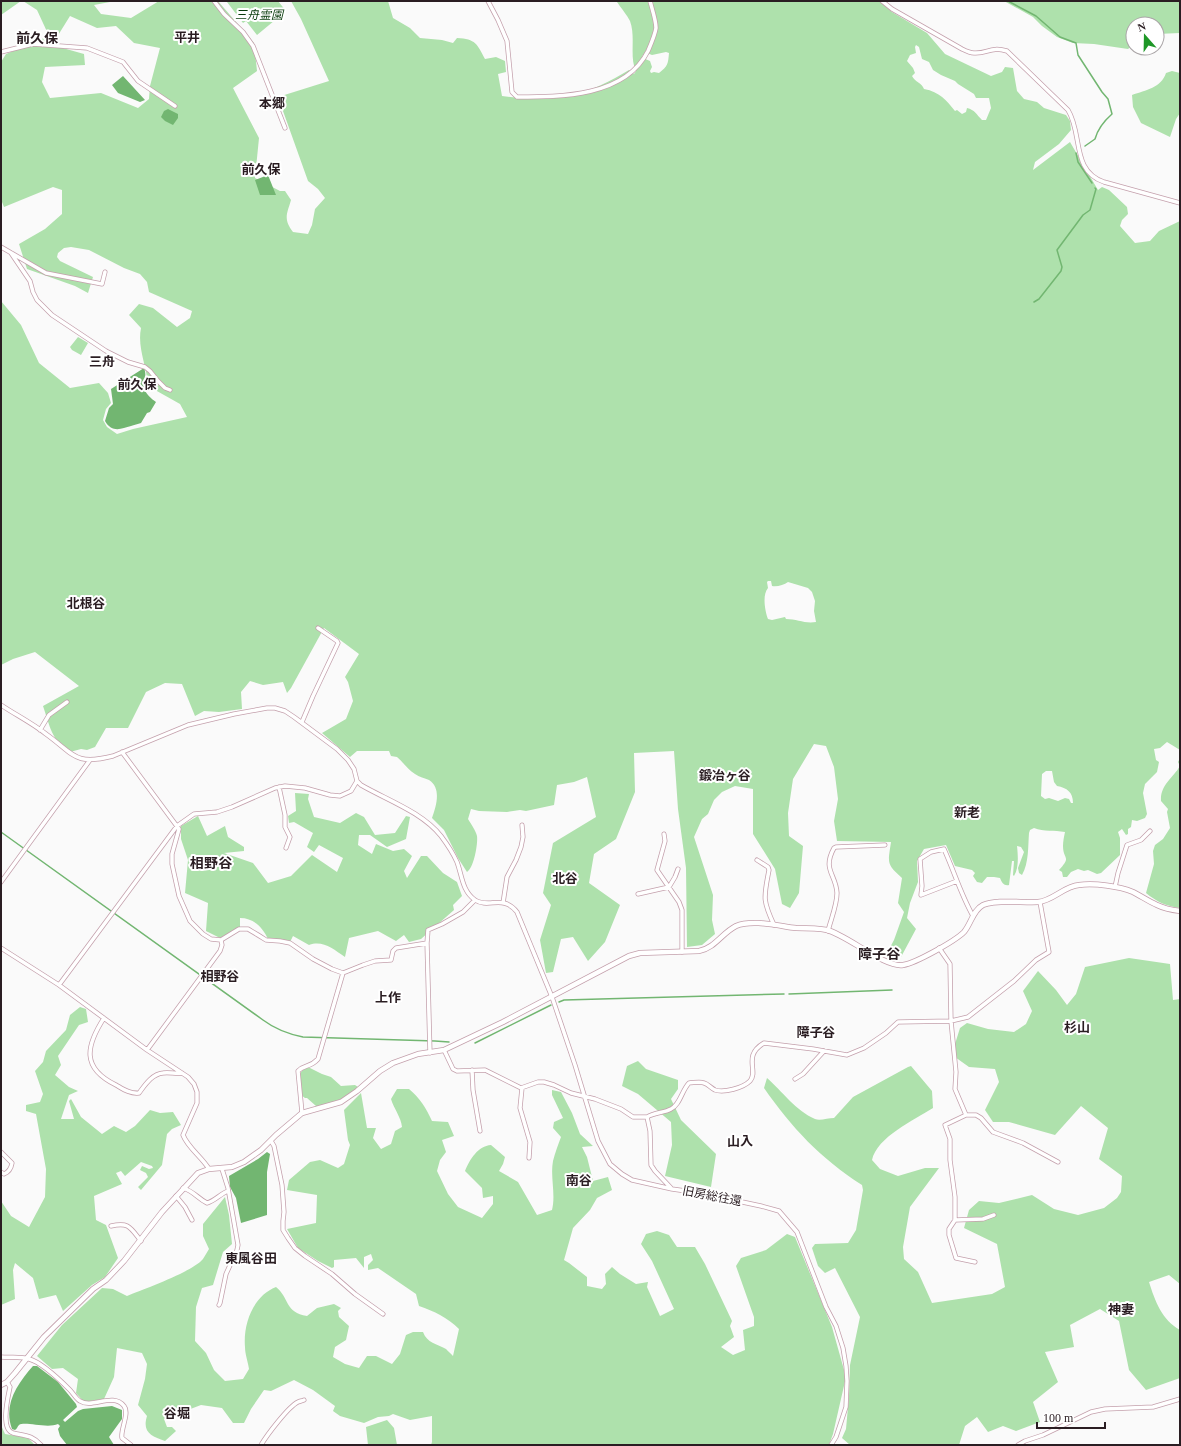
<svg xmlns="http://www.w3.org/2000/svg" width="1181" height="1446" viewBox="0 0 1181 1446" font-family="'Times New Roman','Noto Sans JP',serif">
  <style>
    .green { fill: #aee1ac; fill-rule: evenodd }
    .water { fill: #72b671 }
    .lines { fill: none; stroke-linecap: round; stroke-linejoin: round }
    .stream { stroke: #72b671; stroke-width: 1.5 }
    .minor-casing { stroke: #c4a0ac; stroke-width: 5 }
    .tertiary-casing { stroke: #c4a0ac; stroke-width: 6 }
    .minor { stroke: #fff; stroke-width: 3.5 }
    .tertiary { stroke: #fff; stroke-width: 4.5 }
    .labels { text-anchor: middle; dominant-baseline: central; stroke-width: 4; stroke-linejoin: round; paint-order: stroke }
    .park-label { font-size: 12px; font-style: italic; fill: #093b0c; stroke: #fff }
    .street-label { font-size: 12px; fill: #2a1d22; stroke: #fff }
    .neighbourhood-label { font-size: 13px; font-weight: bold; fill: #2a1d22; stroke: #fff }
    .quarter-label { font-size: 14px; font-weight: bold; fill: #2a1d22; stroke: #fff }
  </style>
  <rect width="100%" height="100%" fill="#fafafa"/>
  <path class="green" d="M 1,1 L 21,1 L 1,15 Z
    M 23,1 L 110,1 L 110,2 L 94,5 L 101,14 L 131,18 L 159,1 L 218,1 L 254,43 L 257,71 L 233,88 L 259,138 L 255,178 L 280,191 L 285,191 L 291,200 C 287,214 283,219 293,232 L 308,234 L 312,225 L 315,209 L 325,198 L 318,189 L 308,181 L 278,97 L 329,81 L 301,19 L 291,1 L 388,1 L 393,18 L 410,28 L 420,38 L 442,40 L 453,43 L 457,38 C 476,39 477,44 485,59 L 496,57 L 505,61 L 506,72 L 498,74 L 502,96 C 523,99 550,100 570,96 C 591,91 611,81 629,70 L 634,74 L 636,71 C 629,57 636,37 630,21 C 627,15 621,8 617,2 L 621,1 L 880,1 L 892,12 L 927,33 L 945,54 L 991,76 L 1002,72 L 1005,67 L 1013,68 L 1017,91 L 1024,99 L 1037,102 L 1044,108 L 1066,115 L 1070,121 L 1071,130 L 1059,144 L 1035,162 L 1033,170 L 1070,142 L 1098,190 L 1102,187 L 1109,190 L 1127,207 L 1128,214 L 1122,220 L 1120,226 L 1135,243 L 1150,241 L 1159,231 L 1180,221 L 1180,750 L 1167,742 L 1160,748 L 1154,749 L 1156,760 L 1159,762 L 1157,772 L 1145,784 L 1143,793 L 1147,814 L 1145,818 L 1137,821 L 1132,820 L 1131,827 L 1128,829 L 1128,834 L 1126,835 L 1122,829 L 1118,832 L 1120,838 L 1120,855 L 1101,873 L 1097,874 L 1088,870 L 1084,871 L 1078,869 L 1071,872 L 1067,877 L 1063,877 L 1062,872 L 1059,870 C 1072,856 1063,860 1063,846 C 1063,841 1064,837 1065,832 C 1054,830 1044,832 1034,828 L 1030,830 L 1029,833 C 1028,846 1029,863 1022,875 L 1019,873 L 1018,868 L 1024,852 L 1021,847 L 1017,846 C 1018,855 1019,868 1014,876 L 1013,875 L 1014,861 L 1012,861 L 1009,885 C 1004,886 1002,883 1000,878 L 994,877 L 987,877 L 982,883 L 977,882 L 973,876 L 975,873 L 972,870 L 955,866 L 946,845 L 924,849 L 917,861 L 918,882 L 910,903 L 907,918 L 916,929 L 901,957 L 887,953 L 894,940 L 904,912 L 898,903 L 902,878 C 886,864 888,863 891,842 L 837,841 L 834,821 L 838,799 L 834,767 L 826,746 L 814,744 L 793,779 L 788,813 L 789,836 L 803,846 L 799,893 L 790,908 L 782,904 L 775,869 L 753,834 L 753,789 L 735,786 L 722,792 L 714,800 L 708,814 L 702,819 L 694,837 L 713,895 L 712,920 L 715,934 L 702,945 L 687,947 L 686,868 L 678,809 L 674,751 L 634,753 L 635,792 L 616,839 L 594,854 L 589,883 L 620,905 L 605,942 L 588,961 L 573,937 L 561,939 L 553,972 L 546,973 L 540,940 L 551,905 L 543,893 L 553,843 L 596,817 L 587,777 L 574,782 L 557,785 L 554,805 L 526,811 L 520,810 L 507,812 L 479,811 L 471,809 L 468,819 C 471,824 476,831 477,836 C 478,844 474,867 467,872 L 458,858 L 444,830 L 432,818 C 436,807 442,788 429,780 C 425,778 419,777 415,774 C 408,770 403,762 397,757 L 391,756 L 389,751 L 357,751 L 350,757 L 322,733 L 346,719 L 353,701 L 348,682 L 345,677 L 359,654 L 324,628 L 291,688 L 287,693 L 283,682 L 263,685 L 250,681 L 241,692 L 242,709 L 219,712 L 204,711 L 195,716 L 182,684 L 165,683 L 146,692 L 128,728 L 106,728 L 95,747 L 87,750 L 81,749 L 70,752 C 51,740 50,726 43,706 L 79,686 L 35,652 L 13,659 L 1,665 L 1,301 L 21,325 L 39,363 L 70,388 L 99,383 L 108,393 L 111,403 L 106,409 L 103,420 L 107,427 L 117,434 L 133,429 L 187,417 L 180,404 L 148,386 C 147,366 137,348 141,328 L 129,315 L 139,304 L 153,308 L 177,327 L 190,318 L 192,311 L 149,292 L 147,282 L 140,274 L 124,268 L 89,250 L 71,247 L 64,248 L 58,253 L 57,257 L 60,261 L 93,277 L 88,293 L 75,286 L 27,269 L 19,244 L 45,229 L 62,214 L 62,190 L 53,187 L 4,207 L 2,202 L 1,202 L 1,62 L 6,54 L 49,36 L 37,10 ZM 70,16 L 97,28 L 116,26 L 134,43 L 160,48 L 150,86 L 149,99 L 138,108 L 101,93 L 50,98 L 42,82 L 45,67 L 85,65 L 84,54 L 52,45 ZM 916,45 L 919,47 L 922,59 L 929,62 L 933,70 L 941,75 L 955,81 L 958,84 L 974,94 L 976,98 L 989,98 L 991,108 L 986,120 L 982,120 C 976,114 975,110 967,108 L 966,112 L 962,114 L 957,110 L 955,111 C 946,100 940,92 924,89 C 922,83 915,82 912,76 L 915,73 L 913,68 L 907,61 L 910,55 L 916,53 L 915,47 ZM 666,52 L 669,53 C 668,64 668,66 659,73 L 654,72 L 651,73 L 650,71 L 652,67 L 650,61 L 643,58 L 642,56 L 647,53 L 652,55 ZM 768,581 L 771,581 L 772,586 C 777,587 784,585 788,582 L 808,588 L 812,592 L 815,601 L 814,611 L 816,622 C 805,624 797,619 786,619 L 785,617 L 772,620 L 768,619 C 765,611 762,595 768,588 L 767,582 ZM 1046,771 L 1052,771 L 1054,782 L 1057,786 C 1067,788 1073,792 1073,803 L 1071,803 L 1069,799 L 1065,798 L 1058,801 L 1049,798 L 1045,799 L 1041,796 L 1042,774 Z
    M 228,1 L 278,1 L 286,11 L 257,35 L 246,21 L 243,23 L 227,2 Z
    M 1004,1 L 1180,1 L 1180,33 L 1157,34 L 1157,24 L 1133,24 L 1133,45 L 1128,49 L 1094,44 L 1073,43 L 1057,37 L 1042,26 L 1033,17 Z
    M 1172,71 L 1180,73 L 1180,113 L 1176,119 L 1170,137 L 1141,123 L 1133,107 L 1132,95 C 1146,90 1161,88 1166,73 Z
    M 78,337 L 88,343 L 81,355 L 72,350 L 70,347 Z
    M 1180,758 L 1180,908 C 1166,906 1157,902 1146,893 L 1154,864 L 1153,851 L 1155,845 L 1163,839 L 1170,828 L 1167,812 L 1168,809 L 1161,801 C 1160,785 1173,778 1180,766 L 1178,762 Z
    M 295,793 L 309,794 L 308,799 L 314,817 L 340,823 L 356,813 L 364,817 L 375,835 L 395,833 L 406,816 L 410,817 L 406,839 L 387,847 L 370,835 L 359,835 L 358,845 L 372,854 L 376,844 L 393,851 L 404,849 L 412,856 L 404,871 L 407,878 L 421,856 L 427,856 L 443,873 L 457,882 L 462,896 L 453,905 L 454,910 L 421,939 L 409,942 L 404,935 L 396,941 L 378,931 L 349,938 L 345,957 C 333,949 323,940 309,945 L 293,936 L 290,942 L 268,939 C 263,928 254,918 240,918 L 240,927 L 220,938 L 206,931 L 208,903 L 185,893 L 188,860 L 181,839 L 181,826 L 198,816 L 207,836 L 225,826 L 228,837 L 244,847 L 244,851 L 224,853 L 253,863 L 268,883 L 291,876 L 312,855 L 337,872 L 343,858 L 319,845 L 314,852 L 307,847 L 313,833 L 294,822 L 289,823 L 288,816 L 296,811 Z
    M 1129,958 L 1170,964 L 1173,1000 L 1180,999 L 1180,1284 L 1169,1275 L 1149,1282 C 1155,1301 1162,1320 1180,1330 L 1180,1378 L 1146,1390 L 1129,1370 L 1119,1321 L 1100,1309 L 1070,1325 L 1074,1347 L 1045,1352 L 1058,1382 L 1033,1402 L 1040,1422 L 1016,1431 L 1003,1426 L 988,1432 L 977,1417 L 965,1426 L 959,1445 L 850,1445 L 842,1438 L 846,1429 L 849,1396 L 850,1365 L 860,1317 L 835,1268 L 825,1273 L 818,1266 L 812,1248 L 815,1244 L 848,1243 L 856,1230 L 863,1190 L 862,1185 C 820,1158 792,1128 764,1088 L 767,1078 C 782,1091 796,1111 815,1119 C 820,1121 828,1118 834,1118 L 853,1097 L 908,1067 L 911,1066 L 932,1091 L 933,1108 C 914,1120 877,1137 872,1160 L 880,1169 L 898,1176 L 925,1168 L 939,1168 L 910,1207 L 903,1247 L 904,1259 L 918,1272 L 932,1303 L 992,1294 L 1005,1287 L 997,1244 L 964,1228 L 969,1210 L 979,1201 L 999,1203 L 1032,1195 L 1054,1209 L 1078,1215 L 1104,1208 L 1117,1198 L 1121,1192 L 1122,1176 L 1099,1159 L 1108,1128 L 1081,1106 L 1055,1135 L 1009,1122 L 993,1122 L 985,1110 L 999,1082 L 995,1069 L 969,1067 L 955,1057 L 955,1044 L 960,1028 L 967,1023 L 988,1029 L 1014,1032 L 1026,1024 L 1032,1011 L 1023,991 L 1038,971 L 1056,990 L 1067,1005 L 1076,994 L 1085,967 Z
    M 80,1007 L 86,1009 L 88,1022 L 79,1025 L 58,1056 L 61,1065 L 55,1075 L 69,1087 L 78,1091 L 69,1095 L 61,1119 L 74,1119 L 69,1101 L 71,1099 L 81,1117 L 102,1134 L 114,1126 L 126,1132 L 135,1126 L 150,1110 L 160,1113 L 173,1112 L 181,1125 L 172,1129 L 167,1134 L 162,1165 L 141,1190 L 138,1187 L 148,1177 L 146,1173 L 140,1170 L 142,1166 L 149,1169 L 153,1168 L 152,1166 L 141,1162 L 125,1176 L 121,1171 L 116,1173 L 122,1184 L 94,1196 L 96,1220 L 106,1225 L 118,1258 L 105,1277 L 92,1285 L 63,1311 L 56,1295 L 39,1299 L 33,1278 L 15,1263 L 13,1270 L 15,1299 L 1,1305 L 1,1201 L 11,1216 L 29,1227 L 45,1197 L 46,1169 L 36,1114 L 26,1111 L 26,1105 L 40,1102 L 43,1094 L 35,1071 L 43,1062 L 46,1051 L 66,1030 L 70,1015 Z
    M 638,1061 L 646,1069 L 678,1080 L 678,1089 L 671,1099 L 681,1120 L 716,1154 L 711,1187 L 665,1176 L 672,1145 L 671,1122 L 638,1094 L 622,1086 L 627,1066 Z
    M 308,1067 L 322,1074 L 331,1077 L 341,1086 L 355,1085 L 358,1087 C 350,1096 328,1107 316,1106 L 307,1098 L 305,1098 L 301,1095 C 300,1083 295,1072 308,1067 Z
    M 397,1089 L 409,1089 C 420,1098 426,1108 432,1121 L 448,1122 L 454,1136 L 442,1140 L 446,1152 L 440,1160 L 437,1171 L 448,1194 L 458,1207 L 482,1218 L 493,1204 L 493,1196 L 483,1198 L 482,1188 L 465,1171 C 470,1159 478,1146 491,1145 L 505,1157 L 503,1164 L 499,1171 L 518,1182 L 537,1215 L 552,1210 C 556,1194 550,1177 553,1161 C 555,1153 558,1145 561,1137 L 553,1128 L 554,1122 L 563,1118 L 552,1095 L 552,1090 L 561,1092 L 572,1113 L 580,1134 L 593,1146 L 582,1147 L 587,1157 L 593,1181 L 608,1177 L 612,1190 L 597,1198 L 590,1210 L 573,1228 L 564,1260 L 569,1263 L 587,1277 L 587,1286 L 602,1289 L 606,1284 L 605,1274 L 612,1267 L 620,1274 L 636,1284 L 648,1282 L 647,1287 L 660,1316 L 674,1309 L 652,1261 L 641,1244 L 646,1234 L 657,1231 L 669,1235 L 677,1247 L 695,1247 L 705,1264 L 732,1321 L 730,1326 L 734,1337 L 721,1347 L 733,1355 L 745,1350 L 743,1330 L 754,1326 L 754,1317 L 736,1266 L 741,1258 L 766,1250 L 787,1234 L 795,1237 L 832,1327 L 846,1377 L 833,1434 L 829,1445 L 431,1445 L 432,1442 L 432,1416 L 410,1420 L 393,1414 L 389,1416 L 378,1417 L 364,1423 L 340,1416 L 333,1411 L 335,1406 L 313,1390 L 294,1380 L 271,1391 L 264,1390 L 251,1409 L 244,1423 L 233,1423 L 222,1408 L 201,1405 L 164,1419 L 167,1427 L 172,1427 L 176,1431 L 165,1441 C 151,1436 142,1432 147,1416 L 138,1405 L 145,1379 L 147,1364 L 142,1353 L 117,1348 L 114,1377 L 104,1399 L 84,1402 L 76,1393 L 78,1379 L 63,1368 L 52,1369 L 37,1356 L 62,1325 L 102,1288 L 113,1289 L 127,1296 C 144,1289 192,1272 203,1259 C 205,1256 207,1252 209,1249 L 203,1236 L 203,1224 L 225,1197 L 229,1215 L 232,1244 L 223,1252 L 213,1285 L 202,1288 L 196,1307 L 195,1341 L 206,1353 L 214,1370 L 225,1381 L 243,1379 L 249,1369 C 248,1362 245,1354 245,1347 C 243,1324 253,1296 276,1287 C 289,1297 285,1313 307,1316 L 317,1308 L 334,1304 L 341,1308 L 338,1311 L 339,1317 L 349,1326 L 346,1340 L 335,1347 L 333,1357 L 345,1364 L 359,1368 L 367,1356 L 376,1356 L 392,1364 L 400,1354 L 406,1335 L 413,1332 L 423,1332 C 427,1343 437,1344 446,1349 C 448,1351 451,1354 453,1356 L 459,1329 C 448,1318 434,1311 419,1306 L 416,1294 L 378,1268 L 368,1270 L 368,1265 L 373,1260 L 371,1254 L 364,1257 L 364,1268 L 356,1258 L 334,1260 L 334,1267 L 332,1268 L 318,1261 L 298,1248 L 287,1229 L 316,1223 L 317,1195 L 287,1190 L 289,1180 L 310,1162 L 320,1160 L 338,1168 L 344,1164 L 350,1145 L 348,1140 L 344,1110 L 361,1093 L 367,1128 L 376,1128 L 373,1138 L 381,1149 L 391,1144 L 395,1131 L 402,1127 C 401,1117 394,1109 391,1099 Z
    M 387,1420 L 394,1428 L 397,1445 L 368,1445 L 366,1427 Z
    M 1,1425 L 5,1434 L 28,1438 L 35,1445 L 1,1445 Z"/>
  <path class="water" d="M 123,76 L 145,100 L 140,102 L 118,93 L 112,85 Z
    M 168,109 L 178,114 L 178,118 L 173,125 L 165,121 L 161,117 L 164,111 Z
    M 268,175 L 276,195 L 260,195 L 255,180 Z
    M 144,368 C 147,375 144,381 144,387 C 145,394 152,399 156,402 L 150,412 L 147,413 L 141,423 C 138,424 134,425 131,426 C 121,429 112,433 105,421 L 109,408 L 113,404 L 111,389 Z
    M 267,1152 L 270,1154 L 267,1172 L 267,1215 L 241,1223 L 236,1198 L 230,1187 L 229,1176 L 258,1159 Z
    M 33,1366 L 37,1366 L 58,1382 L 76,1404 L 77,1407 L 63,1420 L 65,1422 L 78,1411 L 83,1409 L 112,1406 L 122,1410 L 122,1419 L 109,1437 L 114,1445 L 67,1445 L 60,1436 L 58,1429 L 60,1426 L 58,1424 C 47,1429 25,1421 19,1425 C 17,1427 17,1429 15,1430 L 12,1429 C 3,1405 17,1384 33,1366 Z"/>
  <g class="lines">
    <path class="stream" d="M 1008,1 L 1036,16 L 1060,37 L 1076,43 L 1078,55 L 1102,92 L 1108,99 L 1112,114 C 1104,121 1098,128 1095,139 L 1085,146
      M 1076,153 L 1078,162 L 1092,183
      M 1034,302 L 1039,299 L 1061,271 L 1062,267 L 1057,250 L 1083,215 L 1090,210 L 1096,189 L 1095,188
      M 1,832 L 263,1020 C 275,1029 288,1034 303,1037 L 435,1041 L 449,1042
      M 789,994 L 892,990
      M 559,1002 L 564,1000 L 784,994
      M 475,1043 L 551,1005"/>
    <g class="minor-casing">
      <path id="minor" d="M 214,1 L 224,14 L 243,32 L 253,46 L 285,128
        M 488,1 L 498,20 L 507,41 L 512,92 L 517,97 C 561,97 625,97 648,51 C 651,44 655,35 656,28 C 656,20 652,9 650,1
        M 882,1 L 892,9 L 962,49 C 966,51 970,53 974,53 C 988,54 990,46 1007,51 L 1068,110 C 1083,134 1071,171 1104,182 L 1180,203
        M 1,52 L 33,44 L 87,48 L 123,62 L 138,81 L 175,106
        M 1,247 L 46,273 L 102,284 L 105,272
        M 11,253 L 30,281 L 33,292 L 37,300 L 52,315 L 106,351 L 128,362 L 145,367 L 150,371 L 158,381 L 165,388 L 170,390
        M 1,705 C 16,715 32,723 46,734 C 74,754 74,766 113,756 L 188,725 L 234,714 L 267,708 L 275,708 L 285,711 L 294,717 L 337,749 L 348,760 L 354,769 L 357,781 L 361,785 C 387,800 422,812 441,836 C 447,844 453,853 457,862 C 462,875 462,891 475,900 C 489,909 503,894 517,912 L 552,997 L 575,1065 L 598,1141 L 610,1164 L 622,1174 L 632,1180 L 672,1189 L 700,1193 L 761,1206 L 779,1211 L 797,1232 L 826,1307 L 836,1326 L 843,1348 L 846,1366 L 847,1381 L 846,1407 L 836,1437 L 831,1445
        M 302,722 L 313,696 L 338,643 L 337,641 L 318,628
        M 40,730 L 49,715 L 67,702
        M 122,752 L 179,829 L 172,854 L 172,864 L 179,896 L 190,921 L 203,934 L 211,939 L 221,940 L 239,929 L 248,929 L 258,935 L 266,940 L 280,941 L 290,943 L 313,959 L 332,969 L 343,973 L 363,965 L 375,961 L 391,960 L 393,951 L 396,948 L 427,943
        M 279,787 L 285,815 L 285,827 L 290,837 L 286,848
        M 664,834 L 665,841 L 657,870 L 679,902 L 682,910 L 682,952
        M 757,860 L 768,867 L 769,870 C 764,897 762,899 774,925
        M 957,881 L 921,895 L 922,886 L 920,859 L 931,852 L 944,849 C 954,871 961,895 973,916
        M 1,882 L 90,760
        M 1115,887 L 1118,873 L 1127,845 L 1141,840 L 1150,831
        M 638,894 L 669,887 L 675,877 L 678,869
        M 503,903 L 507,877 L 516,860 L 521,847 L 523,837 L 522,825
        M 828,931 C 831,919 837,905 837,893 C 836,874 822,870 834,848 L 836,847 L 885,845
        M 1,948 L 59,985 L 147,1050 L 188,1077 L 194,1084 L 197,1092 L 197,1103 L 183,1135 C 188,1148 202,1157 209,1169
        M 939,948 L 950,964 L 951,1021 L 956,1072 L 955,1089 L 966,1115
        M 59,985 L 177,826 L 194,814 L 217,812 L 232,807 L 275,788 L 285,786 L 305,788 L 330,795 L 340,796 L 351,791 L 357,781
        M 104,1018 C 86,1046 81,1068 116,1085 C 123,1089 130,1094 139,1093 C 145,1085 152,1074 163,1073 C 169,1072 176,1074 182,1073
        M 147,1050 L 220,951 L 222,945 L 221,940
        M 444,1050 L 453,1069 L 457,1071 L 485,1070 L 521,1088 L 538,1082 L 544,1082 L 554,1085 L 571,1093 L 595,1099 L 621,1109 L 633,1117 L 647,1117 L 650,1131 L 651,1165 L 655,1171 L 671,1188
        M 430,1053 L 427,943 L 428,930 L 442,924 L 463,912 L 475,900
        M 472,1070 L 473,1090 L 480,1131
        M 795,1079 L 803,1074 L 824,1051
        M 522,1088 L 520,1108 L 530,1142 L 529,1158
        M 302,1113 L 298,1071 C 305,1064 310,1068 318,1059 L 343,973
        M 647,1117 C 655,1112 664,1113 671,1109 C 680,1105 682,1090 689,1083 C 693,1083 700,1081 704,1083 C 708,1084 711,1088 715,1090 C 724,1093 743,1088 750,1081 C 759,1071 742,1056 764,1043 L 813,1049 L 847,1055 L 864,1048 L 886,1033 L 898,1022 L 951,1021 L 968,1017 L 1014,981 L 1036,960 L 1049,952 L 1040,902
        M 271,1141 L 274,1146 L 282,1185 L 284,1212 L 283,1221 L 283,1230 L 288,1238 L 295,1248 L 305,1256 L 332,1274 L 355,1294 L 383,1314
        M 1,1152 L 12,1163 C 11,1169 9,1172 4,1174 L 1,1172
        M 183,1188 C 195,1192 197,1198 207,1203 C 215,1201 220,1194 228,1191
        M 176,1196 L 185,1207 L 192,1220
        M 955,1220 L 983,1219 L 994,1215
        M 111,1226 C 129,1222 130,1227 141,1241
        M 975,1262 L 956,1258 L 949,1235 L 949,1229 L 955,1220 L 955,1197 L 950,1160 L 950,1139 L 945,1125 L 966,1115 L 976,1115 L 981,1118 L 993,1132 L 1023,1143 L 1058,1162
        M 219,1305 L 220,1303 L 226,1274 L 237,1250 L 238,1245 L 228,1188 L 222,1169
        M 1,1357 C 10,1358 20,1356 29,1359 C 41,1362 60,1380 70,1390 C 73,1393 76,1399 80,1401 C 92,1409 113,1392 124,1406 C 130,1413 120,1430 122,1438 L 131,1445
        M 7,1382 L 10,1387 C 8,1397 0,1429 13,1433 C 26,1436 32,1435 41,1445
        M 261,1445 C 267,1435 288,1407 298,1402 C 300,1401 302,1401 304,1400
        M 1018,1445 L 1025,1441 L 1043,1435 L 1091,1412 L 1105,1409 L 1153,1407 L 1180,1399"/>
    </g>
    <g class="tertiary-casing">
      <path id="tertiary" d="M 1,1385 L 7,1382 L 15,1373 L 44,1337 L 93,1289 L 106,1280 L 124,1261 L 162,1212 L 198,1173 L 209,1169 L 232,1167 L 244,1162 L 261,1150 L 276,1135 L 302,1113 L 341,1102 L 357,1091 L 380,1071 L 393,1063 L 418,1054 L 444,1050 L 503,1022 L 629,956 L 640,953 L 699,951 C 715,948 722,933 736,926 C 752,919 779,926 796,928 C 806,928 817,928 827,930 C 847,935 885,968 903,965 C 916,963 955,941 964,932 C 971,924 973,910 983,905 C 996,899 1023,903 1038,902 C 1053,901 1064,886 1079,885 C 1094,883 1119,886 1133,892 C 1141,896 1148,901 1157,905 C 1163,908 1172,910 1180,911"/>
    </g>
    <use href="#minor" class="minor"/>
    <use href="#tertiary" class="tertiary"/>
  </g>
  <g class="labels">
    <g class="park-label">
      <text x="259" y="15">三舟霊園</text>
    </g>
    <g class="street-label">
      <text transform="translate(712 1196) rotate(11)">旧房総往還</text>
    </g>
    <g class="neighbourhood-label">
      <text x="187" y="37">平井</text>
      <text x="272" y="103">本郷</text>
      <text x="261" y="169">前久保</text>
      <text x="102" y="361">三舟</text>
      <text x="137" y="384">前久保</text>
      <text x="86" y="603">北根谷</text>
      <text x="725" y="775">鍛冶ヶ谷</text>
      <text x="967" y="812">新老</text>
      <text x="565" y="878">北谷</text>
      <text x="220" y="976">相野谷</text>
      <text x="388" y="997">上作</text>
      <text x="1077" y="1027">杉山</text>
      <text x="816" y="1032">障子谷</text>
      <text x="740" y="1141">山入</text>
      <text x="579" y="1180">南谷</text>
      <text x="251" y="1258">東風谷田</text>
      <text x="1121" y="1309">神妻</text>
      <text x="177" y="1413">谷堀</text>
    </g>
    <g class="quarter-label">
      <text x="37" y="38">前久保</text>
      <text x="211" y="863">相野谷</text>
      <text x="879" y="954">障子谷</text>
    </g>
  </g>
  <rect width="1181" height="1446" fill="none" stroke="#2a1d22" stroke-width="4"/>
  <g transform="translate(1145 36) rotate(340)"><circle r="19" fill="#ffffff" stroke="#aaa5a7"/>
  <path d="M0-3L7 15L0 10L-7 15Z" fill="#1e9727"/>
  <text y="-6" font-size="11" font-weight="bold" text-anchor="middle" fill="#2a1d22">N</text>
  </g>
  <path d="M1037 1422v6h68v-6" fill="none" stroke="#2a1d22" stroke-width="2"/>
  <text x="1043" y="1422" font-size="12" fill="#2a1d22" stroke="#ffffff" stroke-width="3" paint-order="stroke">100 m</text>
</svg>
